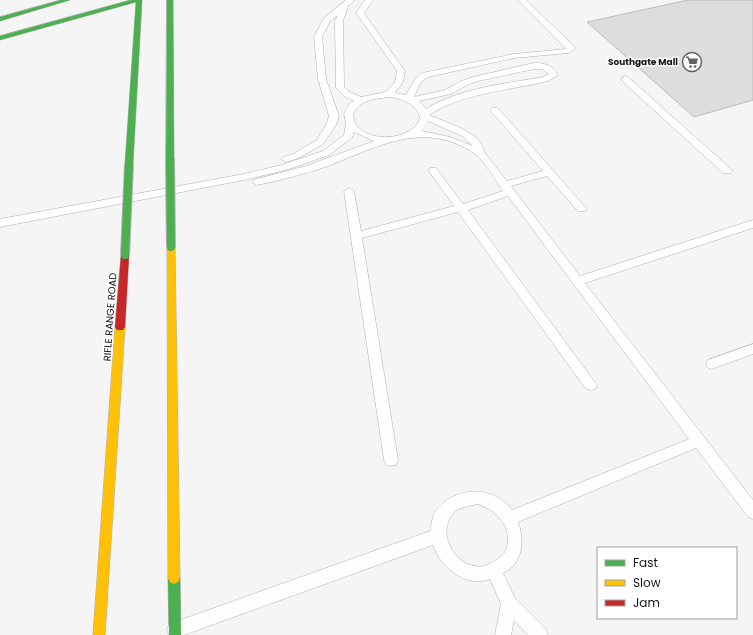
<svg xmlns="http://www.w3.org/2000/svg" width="753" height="635" viewBox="0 0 753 635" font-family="Poppins,sans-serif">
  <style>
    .building { fill: #ddd; stroke: #bcbcbc }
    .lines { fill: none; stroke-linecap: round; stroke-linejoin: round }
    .lane-casing { stroke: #afafb0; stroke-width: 1 }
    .fast-casing { stroke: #afafb0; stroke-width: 1 }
    .slow-casing { stroke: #afafb0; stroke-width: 1 }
    .jam-casing { stroke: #afafb0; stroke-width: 1 }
    .lane { fill: #fefefe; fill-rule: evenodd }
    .fast { fill: #4caf50; fill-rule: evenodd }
    .slow { fill: #ffc107; fill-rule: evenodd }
    .jam { fill: #c62828; fill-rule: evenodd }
    .fast-bridge-casing { stroke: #afafb0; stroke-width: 10; stroke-linecap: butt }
    .fast-bridge { stroke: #4caf50; stroke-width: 8 }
    .labels { text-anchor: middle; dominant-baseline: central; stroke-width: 3; stroke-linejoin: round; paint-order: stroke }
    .far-poi-label { font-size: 9px; font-weight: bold; fill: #141314; stroke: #fff; text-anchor: end }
    .street-label { font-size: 10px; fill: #141314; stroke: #fff }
  </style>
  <rect width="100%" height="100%" fill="#f5f5f6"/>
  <path class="building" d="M 688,0 L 753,0 L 753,100 L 694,117 L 587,22 Z"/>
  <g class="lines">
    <g class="lane-casing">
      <path id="lane" d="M 346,0 L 355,0 L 348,6 L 343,21 L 344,87 L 350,92 L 361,97 L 386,92 L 395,82 L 397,71 L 356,13 L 365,0 L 373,0 L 364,13 L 405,71 L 403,82 L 395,93 L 406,95 L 415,79 L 422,73 L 514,54 L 566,49 L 518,0 L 526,0 L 574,46 L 574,50 L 568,53 L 514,58 L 428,77 L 421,82 L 414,97 L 445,90 L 461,81 L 473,77 L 534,63 C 545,63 552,65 558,75 L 548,81 C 508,91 465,92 429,115 L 461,128 L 476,137 L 482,145 L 484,152 L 507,181 L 543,171 L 490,110 L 492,108 L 498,108 L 587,209 L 586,211 L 578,211 L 547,176 L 511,186 L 580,276 L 753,220 L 753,228 L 585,283 L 753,500 L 753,519 L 748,517 L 696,448 L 518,522 C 525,540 523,564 503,573 L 515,598 L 546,629 L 548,635 L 528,635 L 514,620 L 511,635 L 495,635 L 501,604 L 490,579 C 467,589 439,566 433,545 L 184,635 L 169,635 L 167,630 L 169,624 L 175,622 L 430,531 C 432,524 432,516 436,510 C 456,486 493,485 512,510 L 689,439 L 508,196 L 468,210 L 597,385 L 596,389 L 591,390 L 586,389 L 458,212 L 362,238 L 398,460 L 396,465 L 391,466 L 386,465 L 384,460 L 344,191 L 349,188 L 354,191 L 361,231 L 454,206 L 428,170 L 430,168 L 436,168 L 463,204 L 503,191 C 497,182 484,160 475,154 C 425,119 377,147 328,166 C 305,174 281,180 257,185 L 252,182 L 253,180 L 306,166 L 374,141 L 354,132 L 352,138 L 329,155 L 286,170 L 244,180 L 0,227 L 0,219 L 244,174 L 281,165 L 323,151 L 344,135 L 346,123 L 344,114 L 350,103 L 354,101 L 344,96 L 336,88 L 335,21 L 338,15 L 330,21 L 322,37 L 326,79 L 339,116 L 336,125 L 323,144 L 299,158 L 286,162 L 281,159 L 283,157 L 293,154 L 317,140 L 326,125 L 329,116 L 318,79 L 314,37 L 324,18 ZM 534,69 L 542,69 L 549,74 L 543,77 C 504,84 459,88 426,109 L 419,101 L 451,94 L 467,85 L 478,81 ZM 389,97 C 403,99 415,103 420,117 C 414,141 367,144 355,123 C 354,121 354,117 353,114 C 360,100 374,99 389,97 ZM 428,121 L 462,136 L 473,146 L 450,137 L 422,131 ZM 477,504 C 496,509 514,528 506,550 C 504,555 498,559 493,562 C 490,563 487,565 484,566 C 456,571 432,530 457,510 C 462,507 471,506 477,504 Z
        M 625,76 L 628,77 L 731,169 L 732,171 L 731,173 L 723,173 L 622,81 L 621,79 Z
        M 753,344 L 753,354 L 712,369 L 708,368 L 706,364 L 708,360 Z"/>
    </g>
    <g class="fast-casing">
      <path id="fast" d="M 61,0 L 70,0 L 0,21 L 0,17 Z
        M 131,0 L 142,0 L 133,164 L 129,166 L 125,164 L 136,2 L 0,40 L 0,36 Z
        M 167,0 L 173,0 L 174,158 L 170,160 L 166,158 Z
        M 174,572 L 178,574 L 180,578 L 181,635 L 169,635 L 168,578 L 170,574 Z"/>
    </g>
    <g class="slow-casing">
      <path id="slow" d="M 171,244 L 175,247 L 180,578 L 178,582 L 174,584 L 170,582 L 168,578 L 167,247 Z
        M 120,323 L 123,324 L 125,327 L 105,635 L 93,635 L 115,327 L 117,324 Z"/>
    </g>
    <g class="jam-casing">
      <path id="jam" d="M 125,252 L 129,255 L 125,327 L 123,330 L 117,330 L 115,327 L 121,255 Z"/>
    </g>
    <use href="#lane" class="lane"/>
    <use href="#fast" class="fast"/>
    <use href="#slow" class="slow"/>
    <use href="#jam" class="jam"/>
    <g class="fast-bridge-casing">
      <path id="fast-bridge" d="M 170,158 L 171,247
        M 125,255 L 129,164"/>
    </g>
    <use href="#fast-bridge" class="fast-bridge"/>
  </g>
  <defs>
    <g id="supermarket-ring" transform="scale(1)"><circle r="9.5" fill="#fff" stroke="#636263" stroke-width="1.5"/><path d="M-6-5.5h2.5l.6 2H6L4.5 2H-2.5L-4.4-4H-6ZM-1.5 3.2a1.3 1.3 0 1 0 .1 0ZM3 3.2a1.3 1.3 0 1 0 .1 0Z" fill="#636263"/></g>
  </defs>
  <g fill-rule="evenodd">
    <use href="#supermarket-ring" x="692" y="62"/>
  </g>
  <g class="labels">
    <g class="far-poi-label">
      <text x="678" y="62">Southgate Mall</text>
    </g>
    <g class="street-label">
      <text transform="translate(110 317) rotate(-86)">RIFLE RANGE ROAD</text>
    </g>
  </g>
  <rect x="597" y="547" width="140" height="72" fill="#ffffff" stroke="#a1a1a1"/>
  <rect x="605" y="560" width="20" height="6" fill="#4caf50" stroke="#a1a1a1"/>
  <text x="633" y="567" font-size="12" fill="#141314">Fast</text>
  <rect x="605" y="580" width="20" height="6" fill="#ffc107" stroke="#a1a1a1"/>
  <text x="633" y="587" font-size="12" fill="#141314">Slow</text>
  <rect x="605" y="600" width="20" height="6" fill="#c62828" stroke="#a1a1a1"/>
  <text x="633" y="607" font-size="12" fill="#141314">Jam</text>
</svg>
